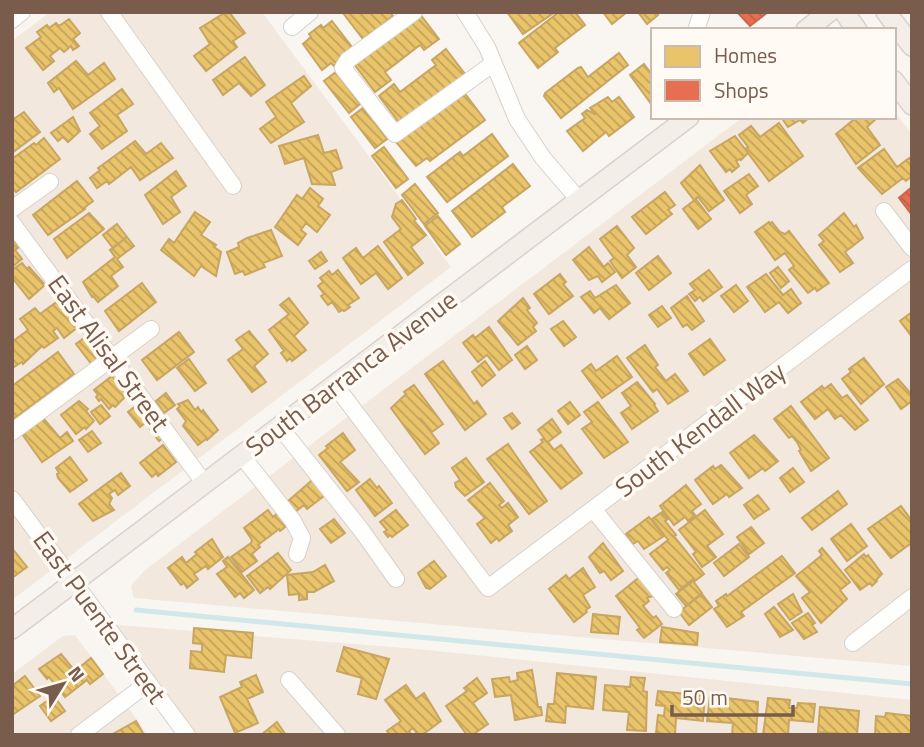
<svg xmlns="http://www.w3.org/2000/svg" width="924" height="747" viewBox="0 0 924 747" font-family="'Titillium Web',sans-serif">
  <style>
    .residential { fill: #f2e8de }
    .homes { fill: url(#homes-back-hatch); stroke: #c8a561; stroke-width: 2 }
    .shops { fill: url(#shops-back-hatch); stroke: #c66950; stroke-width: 2 }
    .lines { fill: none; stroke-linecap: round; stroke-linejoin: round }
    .stream { stroke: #d0e8ea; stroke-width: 5 }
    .minor-casing { stroke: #d7d1cb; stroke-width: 18 }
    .major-casing { stroke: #dad1cc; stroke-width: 22 }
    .minor { stroke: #fefefd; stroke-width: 16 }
    .major { stroke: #f3eee8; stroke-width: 19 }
    .labels { text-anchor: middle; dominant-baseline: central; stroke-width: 7; stroke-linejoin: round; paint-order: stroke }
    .street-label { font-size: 26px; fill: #7a5c4d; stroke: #fffaf3 }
  </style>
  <defs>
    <pattern id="homes-back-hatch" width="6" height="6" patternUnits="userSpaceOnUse" patternTransform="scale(1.75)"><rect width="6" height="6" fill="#e9c46a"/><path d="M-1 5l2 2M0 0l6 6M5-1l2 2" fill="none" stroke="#c2a259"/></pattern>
    <pattern id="shops-back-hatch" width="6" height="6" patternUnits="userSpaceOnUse" patternTransform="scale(1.75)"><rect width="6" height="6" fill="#e76f51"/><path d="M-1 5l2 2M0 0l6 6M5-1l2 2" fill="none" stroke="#c05e45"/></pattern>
  </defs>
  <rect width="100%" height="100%" fill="#f9f5f0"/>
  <path class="residential" d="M 50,12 L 262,12 L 451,267 L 12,600 L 12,41 Z
    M 894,111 L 912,134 L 912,666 L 134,598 L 131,586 L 144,571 L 743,117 L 894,117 Z
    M 105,624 L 417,649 L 912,700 L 912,735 L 187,735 Z
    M 75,635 L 148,735 L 12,735 L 12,674 L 63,636 Z"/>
  <path class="homes" d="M 226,12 L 229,12 L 245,33 L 233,41 L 237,47 L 206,71 L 194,56 L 210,44 L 200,28 Z
    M 390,12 L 393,16 L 384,23 L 386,26 L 375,36 L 372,32 L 363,39 L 343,13 Z
    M 507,12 L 555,12 L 523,34 Z
    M 559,12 L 575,12 L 585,25 L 555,48 L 558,52 L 538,68 L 519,43 Z
    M 603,12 L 627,12 L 612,24 Z
    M 638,12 L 656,12 L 658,15 L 647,24 Z
    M 420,14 L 439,39 L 424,50 L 420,45 L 385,72 L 391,80 L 375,92 L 354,64 Z
    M 69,19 L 80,33 L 73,39 L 79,46 L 73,50 L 71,46 L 64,52 L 60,48 L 50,56 L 54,61 L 43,70 L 26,48 L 41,37 L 37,32 L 47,25 L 49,28 L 56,23 L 59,26 Z
    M 332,21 L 352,47 L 343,54 L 346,57 L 334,66 L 331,63 L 322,70 L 303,44 L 311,37 L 309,34 L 321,25 L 323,28 Z
    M 446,49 L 465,74 L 400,124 L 379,96 L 394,84 L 400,92 L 436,65 L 432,60 Z
    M 619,53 L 628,65 L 561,118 L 544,96 L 545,93 L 578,68 L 581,67 L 588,77 Z
    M 245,57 L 265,85 L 251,96 L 239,83 L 223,95 L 213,80 Z
    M 76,61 L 88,75 L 104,63 L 115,79 L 73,109 L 59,88 L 54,92 L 48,83 Z
    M 644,64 L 653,76 L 652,105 L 630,75 Z
    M 336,72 L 360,104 L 349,113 L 324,81 Z
    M 304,76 L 311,86 L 291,103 L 304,122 L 271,143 L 260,129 L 276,117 L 266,102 Z
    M 122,89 L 133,104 L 117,115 L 127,131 L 102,149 L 90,134 L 100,126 L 90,113 Z
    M 463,91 L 485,120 L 430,161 L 427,158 L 416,166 L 396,142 Z
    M 608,97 L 612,102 L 619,97 L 634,117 L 609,136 L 606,132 L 583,151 L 567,131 L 585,118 L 582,114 L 587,110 L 596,115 L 590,108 Z
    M 363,108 L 387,139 L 375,148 L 351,117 Z
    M 24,112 L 40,132 L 12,153 L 12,120 Z
    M 73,117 L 80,131 L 68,142 L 63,137 L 58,141 L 51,133 Z
    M 781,117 L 810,117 L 803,123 L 800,120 L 788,127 Z
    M 878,117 L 867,127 L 880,145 L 856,164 L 836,134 L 857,117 Z
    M 779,123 L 803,156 L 769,181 L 745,149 L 748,147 L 739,135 L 751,126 L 760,137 Z
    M 492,134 L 508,156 L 447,202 L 427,177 L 460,152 L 463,156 Z
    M 318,135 L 324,153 L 336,150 L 342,168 L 331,172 L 335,185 L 312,184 L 304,158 L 285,164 L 279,146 Z
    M 735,136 L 748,153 L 741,160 L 740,159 L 736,161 L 739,166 L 732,172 L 730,169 L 726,172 L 710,151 Z
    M 44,138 L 60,159 L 16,192 L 12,187 L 12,159 L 34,143 L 36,145 Z
    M 135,141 L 146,154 L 161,143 L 173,158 L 140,180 L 131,167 L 109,184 L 107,181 L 97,188 L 90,178 L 100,170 L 98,168 Z
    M 384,147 L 408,179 L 396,188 L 372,156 Z
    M 884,149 L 897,167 L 909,158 L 912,161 L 912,176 L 906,181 L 903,178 L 882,194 L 858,168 Z
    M 513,164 L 530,186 L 502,207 L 505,212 L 472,237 L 452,211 Z
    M 700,165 L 724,200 L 709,211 L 698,197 L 694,200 L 681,183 Z
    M 176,171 L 186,186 L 171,197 L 180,212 L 163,224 L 145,195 Z
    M 749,174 L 758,186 L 746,195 L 752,204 L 740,213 L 724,191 Z
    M 77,181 L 93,201 L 84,208 L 85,209 L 48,235 L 33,215 Z
    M 415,184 L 438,213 L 424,224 L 402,195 Z
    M 310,188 L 323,199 L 318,206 L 330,215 L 317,232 L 306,223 L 301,230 L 306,234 L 298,245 L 275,227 L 297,195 L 302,199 Z
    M 665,192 L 675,205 L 668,210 L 672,214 L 646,234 L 632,217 Z
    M 696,199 L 711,219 L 698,229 L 683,209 Z
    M 402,200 L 416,219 L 414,221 L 426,235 L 411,247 L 423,263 L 408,275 L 384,242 L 401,229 L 392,217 L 396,204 Z
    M 195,212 L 210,222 L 201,235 L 216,245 L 214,247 L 221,252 L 216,276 L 201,266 L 194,276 L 161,250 L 169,239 L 174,243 Z
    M 89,213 L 104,229 L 67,258 L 54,239 Z
    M 844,213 L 854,227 L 856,225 L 863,238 L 845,252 L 853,263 L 840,272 L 819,245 L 824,241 L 819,235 Z
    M 438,216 L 460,244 L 446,255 L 425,226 Z
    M 769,222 L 770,224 L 772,222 L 780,232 L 785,234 L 789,231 L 829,283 L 817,291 L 815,288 L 808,293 L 789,270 L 794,266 L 785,253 L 775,260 L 755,232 Z
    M 117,224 L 127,237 L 113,248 L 103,235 Z
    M 617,226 L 634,248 L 627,255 L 636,267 L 622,278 L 610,261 L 614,258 L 600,239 Z
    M 271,230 L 282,256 L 263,263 L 265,267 L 245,275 L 243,271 L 235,274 L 227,252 L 239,247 L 238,243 L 247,238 Z
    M 127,237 L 134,246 L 117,259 L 123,267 L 111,276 L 118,286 L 98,302 L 93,296 L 92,297 L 83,282 L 115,257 L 110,250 Z
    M 12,238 L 19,247 L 15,250 L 22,259 L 12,267 Z
    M 378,246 L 402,278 L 388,289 L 376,273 L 361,284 L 343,258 L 356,248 L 363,258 Z
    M 589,247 L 604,267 L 608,263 L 615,272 L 602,282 L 598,276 L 589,280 L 573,260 Z
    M 321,252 L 327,261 L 315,269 L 309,261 Z
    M 658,256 L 671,273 L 649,290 L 636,273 Z
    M 22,263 L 27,269 L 29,267 L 45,285 L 29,299 L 14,280 L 12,281 L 12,270 Z
    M 778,267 L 789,281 L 781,288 L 770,273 Z
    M 338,270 L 359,298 L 348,305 L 350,307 L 344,311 L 342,310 L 339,312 L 332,302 L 328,305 L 321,296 L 324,294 L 318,286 L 323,282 L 320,278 L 329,271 L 332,275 Z
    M 709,270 L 722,287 L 703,301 L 700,297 L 695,301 L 689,294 L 695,290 L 690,284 Z
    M 560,274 L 566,282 L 563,284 L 573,296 L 549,314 L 534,294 Z
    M 766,274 L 783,295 L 791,289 L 801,303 L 788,313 L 779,302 L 765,312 L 747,287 Z
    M 142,283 L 156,302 L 119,331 L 105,311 Z
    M 616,285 L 630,303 L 609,319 L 600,308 L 594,313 L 581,297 L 590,291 L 595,298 Z
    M 736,285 L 748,301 L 734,312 L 721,296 Z
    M 687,296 L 704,321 L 692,330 L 687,324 L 683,327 L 671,308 Z
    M 289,298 L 308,323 L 294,336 L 306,350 L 292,361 L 290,358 L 287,361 L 281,353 L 284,351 L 269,330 L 289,314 L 280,305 Z
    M 523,298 L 530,308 L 527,310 L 537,323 L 533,327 L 536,331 L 518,345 L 498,321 Z
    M 58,301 L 78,327 L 64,338 L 57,328 L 53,331 L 58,338 L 44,348 L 42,346 L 23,364 L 22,362 L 14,367 L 12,365 L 12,342 L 28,330 L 20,319 L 35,308 L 40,314 Z
    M 662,306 L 671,318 L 658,327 L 649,315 Z
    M 912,312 L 912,337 L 900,321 Z
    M 563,321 L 576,337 L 564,346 L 551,329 Z
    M 489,327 L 512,360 L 499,370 L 487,355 L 478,362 L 463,343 L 473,335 L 475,338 Z
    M 249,331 L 268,354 L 254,366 L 266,382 L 252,392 L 228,360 L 243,349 L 236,340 Z
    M 179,332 L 194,352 L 157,380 L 142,360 Z
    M 88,335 L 105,357 L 93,366 L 76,344 Z
    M 710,339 L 725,360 L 704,375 L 689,354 Z
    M 645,345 L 658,365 L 655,367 L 666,381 L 675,374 L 688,391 L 668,404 L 657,389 L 653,392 L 627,358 Z
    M 527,346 L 537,360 L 525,369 L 515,355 Z
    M 58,352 L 74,374 L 12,420 L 12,386 Z
    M 617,356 L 632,377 L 602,398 L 582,371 L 591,364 L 596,371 Z
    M 864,358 L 884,384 L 861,404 L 842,379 L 851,372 L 849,369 Z
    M 189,359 L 206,383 L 195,391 L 177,368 Z
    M 443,361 L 474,404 L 477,401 L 486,414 L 465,430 L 425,374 Z
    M 485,361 L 495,375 L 482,386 L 472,372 Z
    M 112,376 L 127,395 L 115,407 L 113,405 L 109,409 L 101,399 L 99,401 L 96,397 L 98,395 L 94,390 Z
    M 898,379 L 912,395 L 912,401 L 901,409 L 886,387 Z
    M 637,382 L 655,404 L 654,405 L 658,411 L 632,429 L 621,413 L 631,406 L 622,393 Z
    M 831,384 L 842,398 L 847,395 L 868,420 L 855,430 L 841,415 L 835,419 L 828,409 L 815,419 L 801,402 L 822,386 L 824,389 Z
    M 414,385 L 443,424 L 432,432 L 420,418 L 439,443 L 425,454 L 391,408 L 406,394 L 404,392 Z
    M 166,393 L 175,405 L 164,413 L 156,401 Z
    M 188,400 L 195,410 L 198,407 L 201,412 L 203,410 L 218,430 L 207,440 L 206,439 L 198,445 L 183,426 L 186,421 L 177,409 L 180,406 L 178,404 Z
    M 79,401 L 88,409 L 86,411 L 94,421 L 86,429 L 85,427 L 76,434 L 61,415 Z
    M 141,402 L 166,435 L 159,441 L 145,423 L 140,427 L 128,412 Z
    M 570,402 L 580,415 L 568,424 L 558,411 Z
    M 598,402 L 628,442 L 604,458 L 582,429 L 592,422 L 584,412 Z
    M 101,405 L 110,416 L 100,424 L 91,412 Z
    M 791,406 L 829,458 L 811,471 L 799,451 L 801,450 L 797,442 L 792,436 L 789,438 L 774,419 Z
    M 512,413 L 520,423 L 512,429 L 504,418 Z
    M 43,418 L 60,438 L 67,432 L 73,441 L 42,462 L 22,434 Z
    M 552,419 L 561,432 L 548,442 L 554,450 L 561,445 L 582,473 L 561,489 L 530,452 L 543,442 L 541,440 L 544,438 L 538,430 Z
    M 92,431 L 101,443 L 88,452 L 79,440 Z
    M 343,433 L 355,450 L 340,462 L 359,482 L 347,491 L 319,455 L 328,448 L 326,446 Z
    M 754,435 L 778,461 L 765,471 L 763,468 L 749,478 L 730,453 Z
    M 508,444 L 547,501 L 529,514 L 487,459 Z
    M 163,445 L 176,462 L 158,476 L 156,473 L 152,477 L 140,463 Z
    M 70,457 L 87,480 L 70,492 L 58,478 L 57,474 L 59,473 L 56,468 Z
    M 466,458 L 484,482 L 465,496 L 456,487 L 455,483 L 460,480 L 452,468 Z
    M 721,465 L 742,488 L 729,497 L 727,494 L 713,504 L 695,480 L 713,466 L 715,469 Z
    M 793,468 L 804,482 L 790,492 L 780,478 Z
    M 121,473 L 130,486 L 118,495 L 115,490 L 109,494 L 112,498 L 109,504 L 114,510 L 93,521 L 79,504 Z
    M 317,476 L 329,492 L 307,509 L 304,505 L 295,512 L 287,502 Z
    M 370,479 L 377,488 L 379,486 L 392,503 L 375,516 L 356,490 Z
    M 490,483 L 504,501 L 499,505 L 502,508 L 508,503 L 518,517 L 508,525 L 512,531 L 499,541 L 497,538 L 491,543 L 477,524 L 485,518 L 468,500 Z
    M 686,485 L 701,504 L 692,511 L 695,515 L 688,521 L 685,517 L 674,525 L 660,506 Z
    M 838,491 L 847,504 L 812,530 L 802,518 Z
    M 758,495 L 769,509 L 754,519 L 744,505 Z
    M 901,506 L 912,521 L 912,546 L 910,544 L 891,558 L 868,529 Z
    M 268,510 L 273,517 L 280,511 L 289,524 L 280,531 L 279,529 L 258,545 L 260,547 L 252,554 L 257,561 L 242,572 L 231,557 L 251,543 L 252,540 L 244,528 Z
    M 396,510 L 408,525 L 392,537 L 390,535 L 388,537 L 384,532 L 387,530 L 380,522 Z
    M 705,510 L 723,534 L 707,546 L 716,557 L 702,567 L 693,554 L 696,552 L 679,530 Z
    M 662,512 L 668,519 L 665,521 L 676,535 L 674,536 L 704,574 L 695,581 L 693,579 L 679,590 L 666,573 L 670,570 L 667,567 L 663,570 L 650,554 L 668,540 L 652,519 Z
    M 649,517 L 664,536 L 644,549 L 638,541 L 633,544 L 626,534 Z
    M 334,519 L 345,533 L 331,543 L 320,529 Z
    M 851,524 L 867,546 L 847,561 L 831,539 Z
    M 751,527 L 764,543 L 749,554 L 737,537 Z
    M 212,539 L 223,557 L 208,569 L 206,566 L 194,574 L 198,579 L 187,588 L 184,583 L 181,585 L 168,568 L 182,557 L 186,563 L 197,554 L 195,552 Z
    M 603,543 L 623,571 L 611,580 L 604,571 L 600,573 L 589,557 Z
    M 739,544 L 749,557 L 724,576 L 714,563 Z
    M 12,548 L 27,567 L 12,578 Z
    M 822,548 L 850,582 L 840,590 L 847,599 L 821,623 L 802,598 L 810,592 L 796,576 L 822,555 L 819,551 Z
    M 278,553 L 291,570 L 270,589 L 268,587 L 260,593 L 247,576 Z
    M 864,554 L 866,557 L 868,555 L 882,574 L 876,580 L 877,581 L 872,586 L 870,583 L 860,590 L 845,570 Z
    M 782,556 L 795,573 L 741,612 L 744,616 L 727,627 L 714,609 L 719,606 L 716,601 L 726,594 L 727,596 Z
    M 228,557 L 254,590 L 244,598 L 240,593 L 235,597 L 217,574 L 227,567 L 223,561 Z
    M 434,561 L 446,576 L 430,589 L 426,588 L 418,573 Z
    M 325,565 L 334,581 L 314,592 L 307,592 L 307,599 L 299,600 L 299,594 L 289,595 L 287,575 L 313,572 Z
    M 583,568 L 595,587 L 583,595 L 590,607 L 586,610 L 587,612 L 574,622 L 549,589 L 566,575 L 569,579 Z
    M 642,575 L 653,596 L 647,598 L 649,601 L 643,606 L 653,618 L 656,616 L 662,624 L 644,638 L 637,630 L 640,628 L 616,596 Z
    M 693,581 L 702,593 L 686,606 L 676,594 Z
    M 702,594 L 712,607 L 689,625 L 679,612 Z
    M 793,594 L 802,612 L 790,620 L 778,604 Z
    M 774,607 L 793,630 L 780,637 L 765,614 Z
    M 808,613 L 815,623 L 812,625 L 817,632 L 804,639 L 792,623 Z
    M 593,614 L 620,617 L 618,634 L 591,632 Z
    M 662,627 L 698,633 L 697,645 L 660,642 Z
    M 194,628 L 253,633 L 251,658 L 226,655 L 224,672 L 190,668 L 191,651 L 202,652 L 202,644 L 193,643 Z
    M 344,647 L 389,659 L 376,699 L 358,694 L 362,678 L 337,671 Z
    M 61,654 L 75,671 L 91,658 L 103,674 L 90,684 L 87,680 L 65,697 L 49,677 L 47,679 L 39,669 Z
    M 532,670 L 538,707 L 541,707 L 542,715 L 515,720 L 511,695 L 495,697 L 492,679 L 509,677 L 510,682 L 518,680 L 517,673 Z
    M 557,673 L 596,677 L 593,709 L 566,706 L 565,723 L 546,721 L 548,704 L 554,704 Z
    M 256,675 L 263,692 L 247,699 L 258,723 L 235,733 L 220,697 L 242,687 L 240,682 Z
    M 25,676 L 40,696 L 12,715 L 12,686 Z
    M 631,677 L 645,678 L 643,691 L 647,692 L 646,731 L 627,730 L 629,712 L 603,710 L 605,685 L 630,687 Z
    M 477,678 L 487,693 L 473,703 L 488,724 L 472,735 L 467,735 L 446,706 L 467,691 L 464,688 Z
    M 406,685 L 416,699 L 424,693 L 441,721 L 422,735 L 418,735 L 413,728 L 409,731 L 412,735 L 390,735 L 387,731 L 401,721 L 385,700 Z
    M 658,691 L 705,696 L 703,721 L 676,718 L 675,735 L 656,733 L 658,715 L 664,716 L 665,706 L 656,705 Z
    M 54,696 L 65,711 L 51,721 L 40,706 Z
    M 710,696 L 758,702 L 756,735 L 732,735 L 733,723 L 707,721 Z
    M 768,698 L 790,700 L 789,708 L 797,708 L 798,703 L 815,704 L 813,722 L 789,720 L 788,735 L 763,735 Z
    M 820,707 L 859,711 L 857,735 L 818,732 Z
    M 886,713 L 912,716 L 912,735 L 875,735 L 876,716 L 885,717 Z
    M 136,721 L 144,735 L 111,735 Z
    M 277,722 L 286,735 L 261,735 Z"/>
  <path class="shops" d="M 737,12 L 768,12 L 750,26 Z
    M 912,187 L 912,215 L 899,198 Z"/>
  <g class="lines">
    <path class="stream" d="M 136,610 L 912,684"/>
    <g class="minor-casing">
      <path id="minor" d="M 109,12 L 233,186
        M 414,12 L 348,60 L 343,68 L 395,134 L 494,63
        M 465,12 L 487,47 L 517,119 L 543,158 L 579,200
        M 12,20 L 22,12
        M 292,27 L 310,12
        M 696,30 L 702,12
        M 12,209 L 50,182
        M 884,211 L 912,248
        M 12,223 L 205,484
        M 335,385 L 488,588 L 912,269
        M 280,427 L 362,531 L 396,579
        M 12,432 L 151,329
        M 242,456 L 293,521 L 302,538 L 297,554
        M 12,499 L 187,735
        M 593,509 L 674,609
        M 853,643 L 912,597
        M 289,680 L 337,735
        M 79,735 L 148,683"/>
    </g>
    <g class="major-casing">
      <path id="major" d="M 844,12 L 857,30
        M 886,12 L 912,46
        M 806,30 L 829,12
        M 894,81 L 912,105
        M 12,629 L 689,117"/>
    </g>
    <use href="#minor" class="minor"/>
    <use href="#major" class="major"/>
  </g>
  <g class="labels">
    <g class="street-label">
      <text transform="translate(109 353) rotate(54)">East Alisal Street</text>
      <text transform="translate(351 373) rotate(-37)">South Barranca Avenue</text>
      <text transform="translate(700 429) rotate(-37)">South Kendall Way</text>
      <text transform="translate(100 617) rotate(54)">East Puente Street</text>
    </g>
  </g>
  <rect width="924" height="747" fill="none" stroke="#7a5c4d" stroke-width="28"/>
  <rect x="651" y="28" width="245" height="91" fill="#fffaf3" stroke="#cabbb1" stroke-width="2"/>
  <rect x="665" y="46" width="35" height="21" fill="#e9c46a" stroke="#cabbb1" stroke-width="2"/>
  <text x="714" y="63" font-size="21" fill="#7a5c4d">Homes</text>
  <rect x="665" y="80" width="35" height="21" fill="#e76f51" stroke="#cabbb1" stroke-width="2"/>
  <text x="714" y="98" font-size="21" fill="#7a5c4d">Shops</text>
  <g transform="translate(63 684) rotate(53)" stroke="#fffaf3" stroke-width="5" paint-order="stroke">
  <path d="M0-5L12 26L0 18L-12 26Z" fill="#7a5c4d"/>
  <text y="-10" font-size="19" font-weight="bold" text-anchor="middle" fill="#7a5c4d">N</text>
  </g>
  <path d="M672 705v10h121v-10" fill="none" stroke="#7a5c4d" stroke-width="3.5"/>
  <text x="682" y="705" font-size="21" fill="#7a5c4d" stroke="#fffaf3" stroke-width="5" paint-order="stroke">50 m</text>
</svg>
